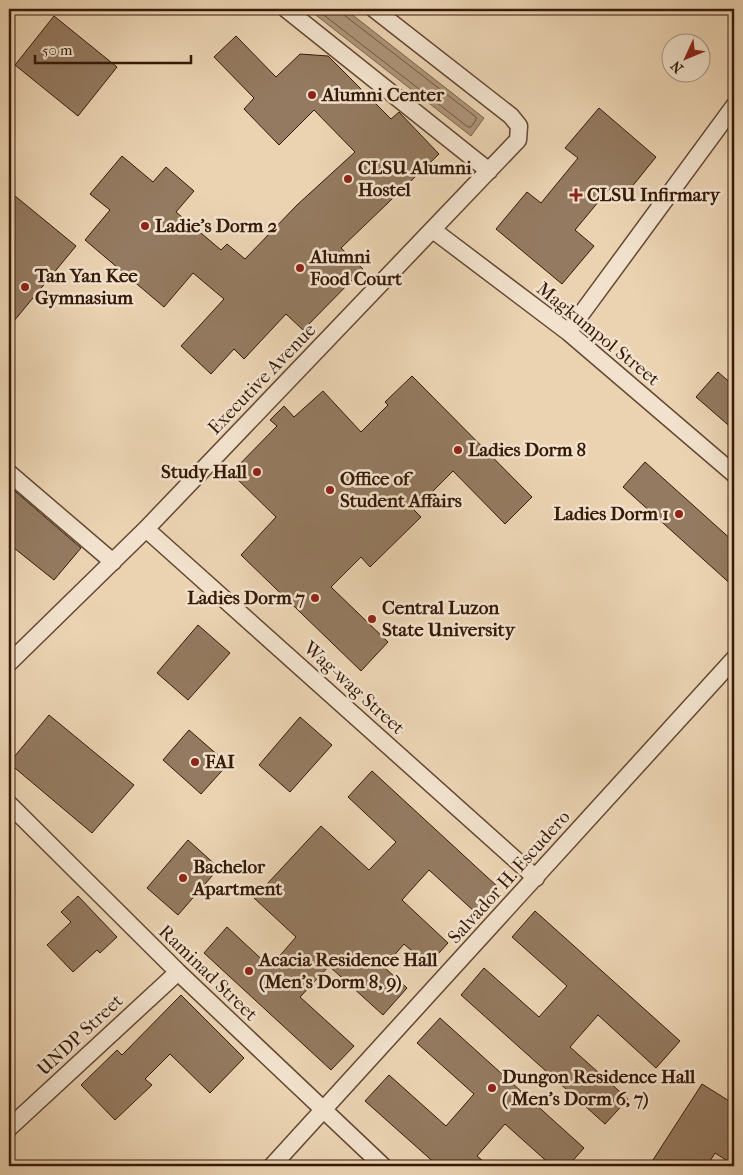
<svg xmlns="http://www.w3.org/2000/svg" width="743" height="1175" viewBox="0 0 743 1175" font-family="'IM FELL French Canon',serif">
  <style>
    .water { fill: #ad9478; stroke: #7d634b }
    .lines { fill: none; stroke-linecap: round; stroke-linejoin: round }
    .shore { stroke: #725740; stroke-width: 1 }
    .building { fill: #947a60; stroke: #361a08 }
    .street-casing { stroke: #634832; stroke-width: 19 }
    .street { stroke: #f2e2cd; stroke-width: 16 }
    .poi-dot { fill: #8f2418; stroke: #f2e2cd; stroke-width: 2 }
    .labels { text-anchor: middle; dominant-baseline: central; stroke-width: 5; stroke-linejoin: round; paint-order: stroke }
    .poi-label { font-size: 19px; font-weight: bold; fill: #361a08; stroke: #f2e2cd; text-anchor: start }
    .street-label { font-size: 19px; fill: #361a08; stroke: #f2e2cd }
  </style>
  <rect width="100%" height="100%" fill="#ebd3b2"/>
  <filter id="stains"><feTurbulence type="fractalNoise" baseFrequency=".004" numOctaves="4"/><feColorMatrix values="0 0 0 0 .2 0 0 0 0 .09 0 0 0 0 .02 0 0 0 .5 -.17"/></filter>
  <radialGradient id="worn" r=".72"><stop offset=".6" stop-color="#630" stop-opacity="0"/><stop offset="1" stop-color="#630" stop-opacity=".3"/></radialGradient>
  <path class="water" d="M 308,9 L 345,9 L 484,118 L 471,136 Z"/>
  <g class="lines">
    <path class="shore" d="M 316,9 L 468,127 L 471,127 L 476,120 L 476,117 L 344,15 L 342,9"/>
  </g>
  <path class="building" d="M 54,16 L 117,67 L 78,116 L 15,65 Z
    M 236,36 L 276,77 L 300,54 L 328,56 L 391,119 L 399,112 L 439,154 L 341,248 L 363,269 L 303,330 L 286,314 L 244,359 L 234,349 L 211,374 L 181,346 L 224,299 L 193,273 L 164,307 L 85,240 L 110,210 L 90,194 L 122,156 L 153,182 L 166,167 L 194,191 L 176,212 L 221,250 L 227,244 L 245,259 L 297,205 L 355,152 L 314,110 L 279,145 L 244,109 L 254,98 L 214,57 Z
    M 599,108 L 656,157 L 622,199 L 609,189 L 575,230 L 594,246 L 562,284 L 496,229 L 527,192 L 541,203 L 578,158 L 565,148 Z
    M 9,191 L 76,246 L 9,327 Z
    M 718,372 L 734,386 L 734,430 L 696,397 Z
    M 412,376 L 532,497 L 505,524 L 453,471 L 414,510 L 421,517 L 370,567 L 361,557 L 331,587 L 388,642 L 361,671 L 241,555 L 276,517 L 231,473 L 277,426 L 270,420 L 284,406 L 294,417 L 323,391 L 361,432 L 388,405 L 385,402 Z
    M 645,462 L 734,542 L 734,587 L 623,487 Z
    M 9,486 L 81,548 L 54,580 L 9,544 Z
    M 198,625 L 230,653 L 188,700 L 157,673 Z
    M 49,715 L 134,785 L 92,833 L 9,763 Z
    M 300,717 L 332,745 L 290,792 L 259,765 Z
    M 189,730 L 228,764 L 201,794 L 163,760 Z
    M 372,771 L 499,888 L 476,913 L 429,870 L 402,900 L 448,943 L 428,965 L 404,944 L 384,967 L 407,988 L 383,1015 L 329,966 L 300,997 L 354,1046 L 331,1070 L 204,953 L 227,927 L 270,967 L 296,937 L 254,898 L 321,826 L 369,870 L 396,842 L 348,797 Z
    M 188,840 L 219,868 L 178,915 L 147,888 Z
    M 78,896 L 117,937 L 100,953 L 97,950 L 73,972 L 47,945 L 71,922 L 61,912 Z
    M 535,911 L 680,1041 L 656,1068 L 598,1015 L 570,1047 L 628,1099 L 605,1124 L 461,995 L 484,968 L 539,1017 L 567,986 L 512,937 Z
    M 181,995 L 244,1058 L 210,1093 L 170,1054 L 145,1079 L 152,1085 L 115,1120 L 81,1085 L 117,1050 L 122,1055 Z
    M 440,1018 L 584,1148 L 568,1166 L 552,1166 L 505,1124 L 477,1156 L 489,1166 L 438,1166 L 365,1101 L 389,1075 L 446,1126 L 474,1094 L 417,1043 Z
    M 702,1084 L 734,1104 L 734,1165 L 715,1153 L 707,1166 L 649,1166 Z"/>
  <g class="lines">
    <g class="street-casing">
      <path id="street" d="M 286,9 L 489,171
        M 433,230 L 568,332 L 734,474
        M 568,332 L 734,106
        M 9,473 L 113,562
        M 146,529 L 536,878
        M 9,663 L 146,529 L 518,140 L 519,126 L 511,116 L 374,9
        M 9,804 L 178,972 L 383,1166
        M 9,1128 L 178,972
        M 272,1166 L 734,659"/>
    </g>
    <use href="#street" class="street"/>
  </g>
  <g class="poi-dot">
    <circle cx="312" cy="95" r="5"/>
    <circle cx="348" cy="179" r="5"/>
    <path d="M573.5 187.5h5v5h5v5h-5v5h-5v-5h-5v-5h5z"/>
    <circle cx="145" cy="226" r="5"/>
    <circle cx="300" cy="268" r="5"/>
    <circle cx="25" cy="287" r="5"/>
    <circle cx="458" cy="450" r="5"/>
    <circle cx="257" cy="472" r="5"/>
    <circle cx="330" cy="490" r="5"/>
    <circle cx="679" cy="514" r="5"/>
    <circle cx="315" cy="598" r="5"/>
    <circle cx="372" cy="619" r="5"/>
    <circle cx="195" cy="762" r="5"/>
    <circle cx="183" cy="878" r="5"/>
    <circle cx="249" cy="971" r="5"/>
    <circle cx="492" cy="1088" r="5"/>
  </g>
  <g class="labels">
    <g class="poi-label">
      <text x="322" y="95">Alumni Center</text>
      <text x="358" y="168">CLSU Alumni<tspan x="358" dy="22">Hostel</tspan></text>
      <text x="587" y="195">CLSU Infirmary</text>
      <text x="155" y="226">Ladie's Dorm 2</text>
      <text x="310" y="257">Alumni<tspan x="310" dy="22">Food Court</tspan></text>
      <text x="35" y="276">Tan Yan Kee<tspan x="35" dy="22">Gymnasium</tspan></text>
      <text x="468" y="450">Ladies Dorm 8</text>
      <text x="247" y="472" text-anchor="end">Study Hall</text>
      <text x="340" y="479">Office of<tspan x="340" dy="22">Student Affairs</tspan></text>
      <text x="669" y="514" text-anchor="end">Ladies Dorm 1</text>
      <text x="305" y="598" text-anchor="end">Ladies Dorm 7</text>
      <text x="382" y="608">Central Luzon<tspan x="382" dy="22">State University</tspan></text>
      <text x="205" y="762">FAI</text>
      <text x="193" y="867">Bachelor<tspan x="193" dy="22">Apartment</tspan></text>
      <text x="259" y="960">Acacia Residence Hall<tspan x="259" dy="22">(Men's Dorm 8, 9)</tspan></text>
      <text x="502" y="1077">Dungon Residence Hall<tspan x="502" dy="22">( Men's Dorm 6, 7)</tspan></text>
    </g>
    <g class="street-label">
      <text transform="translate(598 334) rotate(39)">Magkumpol Street</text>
      <text transform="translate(262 379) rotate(-46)">Executive Avenue</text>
      <text transform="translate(354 688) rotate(42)">Wag-wag Street</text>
      <text transform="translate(509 877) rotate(-48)">Salvador H. Escudero</text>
      <text transform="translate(208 973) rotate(44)">Raminad Street</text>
      <text transform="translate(80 1035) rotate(-43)">UNDP Street</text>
    </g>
  </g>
  <rect width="743" height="1175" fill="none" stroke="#ebd3b2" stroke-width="30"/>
  <rect x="10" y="10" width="723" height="1155" fill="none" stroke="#361a08" stroke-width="2.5"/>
  <rect x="15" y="15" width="713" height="1145" fill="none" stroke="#361a08"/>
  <g transform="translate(686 58) rotate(226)"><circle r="24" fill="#f2e2cd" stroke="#a7927e"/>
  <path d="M0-4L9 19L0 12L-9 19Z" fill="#8f2418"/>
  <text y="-8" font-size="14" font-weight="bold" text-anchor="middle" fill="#361a08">N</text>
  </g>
  <path d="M35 55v8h156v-8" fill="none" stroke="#361a08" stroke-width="2.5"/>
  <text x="42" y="55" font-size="15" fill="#361a08" stroke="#f2e2cd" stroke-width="4" paint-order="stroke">50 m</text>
  <rect width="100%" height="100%" filter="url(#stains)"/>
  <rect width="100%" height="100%" fill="url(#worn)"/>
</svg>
